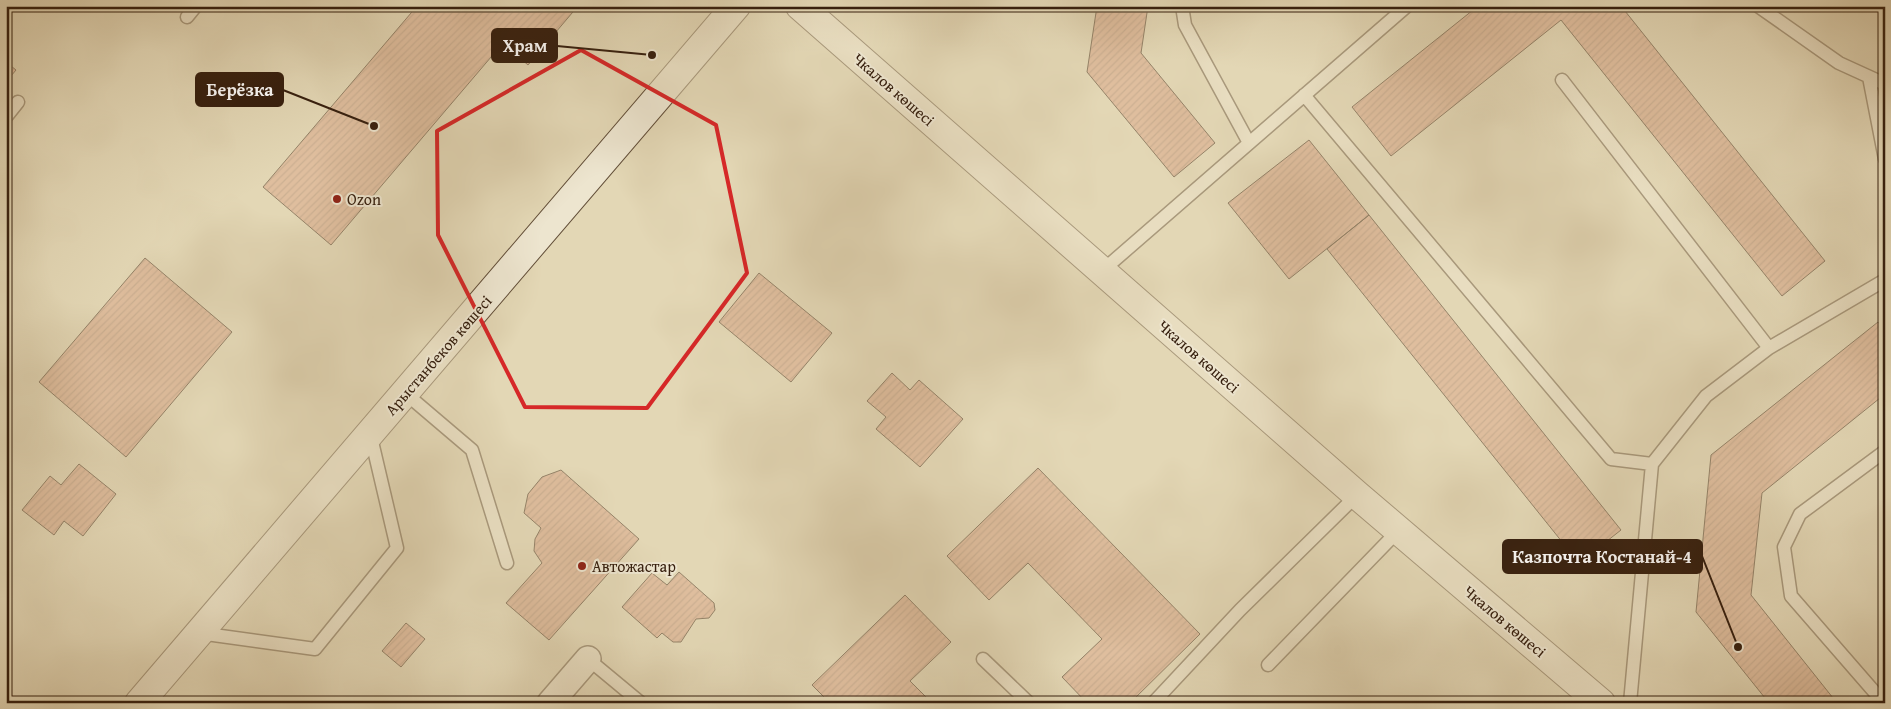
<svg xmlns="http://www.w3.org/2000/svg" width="1891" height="709" viewBox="0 0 1891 709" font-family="'Gentium Book Plus',serif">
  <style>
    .building { fill: url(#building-hatch); stroke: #37200f }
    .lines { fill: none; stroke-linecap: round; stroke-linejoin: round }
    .service-casing { stroke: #624e38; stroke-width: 15 }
    .minor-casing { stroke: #624e38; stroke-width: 28 }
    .tertiary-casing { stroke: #624e38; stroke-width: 30 }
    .service { stroke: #ede5cf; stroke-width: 12 }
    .minor { stroke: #ede5cf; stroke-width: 25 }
    .tertiary { stroke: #ede5cf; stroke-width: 28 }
    .marked { fill: none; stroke: #d62828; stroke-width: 4; stroke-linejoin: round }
    .poi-dot { fill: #8f2418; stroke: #ede5cf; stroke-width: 2 }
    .labels { text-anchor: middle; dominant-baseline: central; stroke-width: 4; stroke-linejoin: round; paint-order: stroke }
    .street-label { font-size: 16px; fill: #37200f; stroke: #ede5cf }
    .poi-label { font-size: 16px; fill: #37200f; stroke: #ede5cf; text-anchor: start }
    .leader { fill: none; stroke: #37200f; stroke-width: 2 }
    .callout-dot { fill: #37200f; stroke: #ede5cf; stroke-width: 2 }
    .callout { fill: #37200f; stroke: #37200f; stroke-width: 2 }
    .callout-label { font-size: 18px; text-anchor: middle; font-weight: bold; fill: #fff }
  </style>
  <defs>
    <pattern id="building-hatch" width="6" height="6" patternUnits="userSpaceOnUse" patternTransform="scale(1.25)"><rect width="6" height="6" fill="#d9a083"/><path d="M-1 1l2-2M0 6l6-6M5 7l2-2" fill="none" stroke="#b1826a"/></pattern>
  </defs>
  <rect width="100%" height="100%" fill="#e3d7b5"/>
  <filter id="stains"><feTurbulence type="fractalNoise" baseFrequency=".004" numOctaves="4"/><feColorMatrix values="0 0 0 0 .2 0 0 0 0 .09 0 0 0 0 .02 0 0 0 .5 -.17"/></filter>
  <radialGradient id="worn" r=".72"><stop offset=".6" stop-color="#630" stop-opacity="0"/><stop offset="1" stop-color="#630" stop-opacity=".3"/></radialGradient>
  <path class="building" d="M 417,6 L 578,6 L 528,65 L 503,43 L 331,245 L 263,187 Z
    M 1097,6 L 1148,6 L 1141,53 L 1215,143 L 1174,177 L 1087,72 Z
    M 1478,6 L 1621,6 L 1825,261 L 1782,296 L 1561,20 L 1391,156 L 1352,107 Z
    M 6,62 L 16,70 L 6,82 Z
    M 1309,140 L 1369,215 L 1289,279 L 1228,203 Z
    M 1369,215 L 1621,530 L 1579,563 L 1327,249 Z
    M 145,258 L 232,332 L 126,457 L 39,382 Z
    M 759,273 L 832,333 L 791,382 L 719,322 Z
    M 1878,322 L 1885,330 L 1885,394 L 1762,493 L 1751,595 L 1837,703 L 1769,703 L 1696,612 L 1711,455 Z
    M 892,373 L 910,390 L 919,380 L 963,419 L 920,467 L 876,429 L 886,417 L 867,401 Z
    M 79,464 L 116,494 L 83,536 L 64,521 L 54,535 L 22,510 L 50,476 L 61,485 Z
    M 1038,468 L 1200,634 L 1130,703 L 1087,703 L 1062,677 L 1102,639 L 1028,563 L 989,600 L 947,556 Z
    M 561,470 L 639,539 L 549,640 L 506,603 L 542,563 L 534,551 L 535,539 L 541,528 L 524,513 L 528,494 L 542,477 Z
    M 679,572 L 714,603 L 715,610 L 709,618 L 696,619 L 681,642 L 673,642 L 662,633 L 657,638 L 622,607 L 652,573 L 667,585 Z
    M 905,595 L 951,642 L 910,681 L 932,703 L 830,703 L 812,685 Z
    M 406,623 L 425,639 L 401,667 L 382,651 Z"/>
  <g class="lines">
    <g class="service-casing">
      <path id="service" d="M 1182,6 L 1185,25 L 1249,143
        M 1758,6 L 1839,63 L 1885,84
        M 187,17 L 196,6
        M 1869,77 L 1885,159
        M 1562,80 L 1769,348
        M 1304,95 L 1611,459 L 1652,464
        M 6,117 L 18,102
        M 1102,271 L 1407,6
        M 405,393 L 472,450 L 507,563
        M 199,633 L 315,649 L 397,548 L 370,433
        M 588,659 L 641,703
        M 983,659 L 1029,703
        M 1268,665 L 1398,531
        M 1153,703 L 1240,610 L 1357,495
        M 1630,703 L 1652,464 L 1706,396 L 1769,348 L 1885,280
        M 1884,703 L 1791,596 L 1784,547 L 1800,514 L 1885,451"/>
    </g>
    <g class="minor-casing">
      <path id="minor" d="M 550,703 L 588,659"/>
    </g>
    <g class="tertiary-casing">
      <path id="tertiary" d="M 800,6 L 1357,495 L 1601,703
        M 139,703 L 736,6"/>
    </g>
    <use href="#service" class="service"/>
    <use href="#minor" class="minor"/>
    <use href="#tertiary" class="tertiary"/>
  </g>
  <path d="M0 0H1891V709H0ZM 581,50 L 716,125 L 747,273 L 647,408 L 525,407 L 438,235 L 437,131 Z" fill="#e3d7b5" fill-opacity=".55" fill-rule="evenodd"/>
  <path class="marked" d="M 581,50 L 716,125 L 747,273 L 647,408 L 525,407 L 438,235 L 437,131 Z"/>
  <g class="poi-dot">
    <circle cx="337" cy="199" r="5"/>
    <circle cx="582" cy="566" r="5"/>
  </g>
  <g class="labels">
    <g class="street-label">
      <text transform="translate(894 89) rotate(41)">Чкалов көшесі</text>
      <text transform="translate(438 355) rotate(-49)">Арыстанбеков көшесі</text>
      <text transform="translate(1199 356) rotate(41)">Чкалов көшесі</text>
      <text transform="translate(1505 621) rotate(40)">Чкалов көшесі</text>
    </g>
    <g class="poi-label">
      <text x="347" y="199">Ozon</text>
      <text x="592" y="566">Автожастар</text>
    </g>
  </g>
  <path class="leader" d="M652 55L557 46M374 126L283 90M1738 647L1702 556"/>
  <g class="callout-dot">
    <circle cx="652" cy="55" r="5"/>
    <circle cx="374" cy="126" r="5"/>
    <circle cx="1738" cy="647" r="5"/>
  </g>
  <g class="callout">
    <rect x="492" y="29" width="65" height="33" rx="5"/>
    <rect x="196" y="73" width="87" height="33" rx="5"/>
    <rect x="1503" y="540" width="199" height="33" rx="5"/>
  </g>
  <g class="callout-label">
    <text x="525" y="52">Храм</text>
    <text x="240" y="96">Берёзка</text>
    <text x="1602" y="563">Казпочта Костанай-4</text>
  </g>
  <rect width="1891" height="709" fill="none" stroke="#e3d7b5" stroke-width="25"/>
  <rect x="8" y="8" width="1876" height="694" fill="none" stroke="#37200f" stroke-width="2.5"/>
  <rect x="12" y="12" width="1866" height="684" fill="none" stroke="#37200f"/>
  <rect width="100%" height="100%" filter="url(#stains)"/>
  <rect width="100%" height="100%" fill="url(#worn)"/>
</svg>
